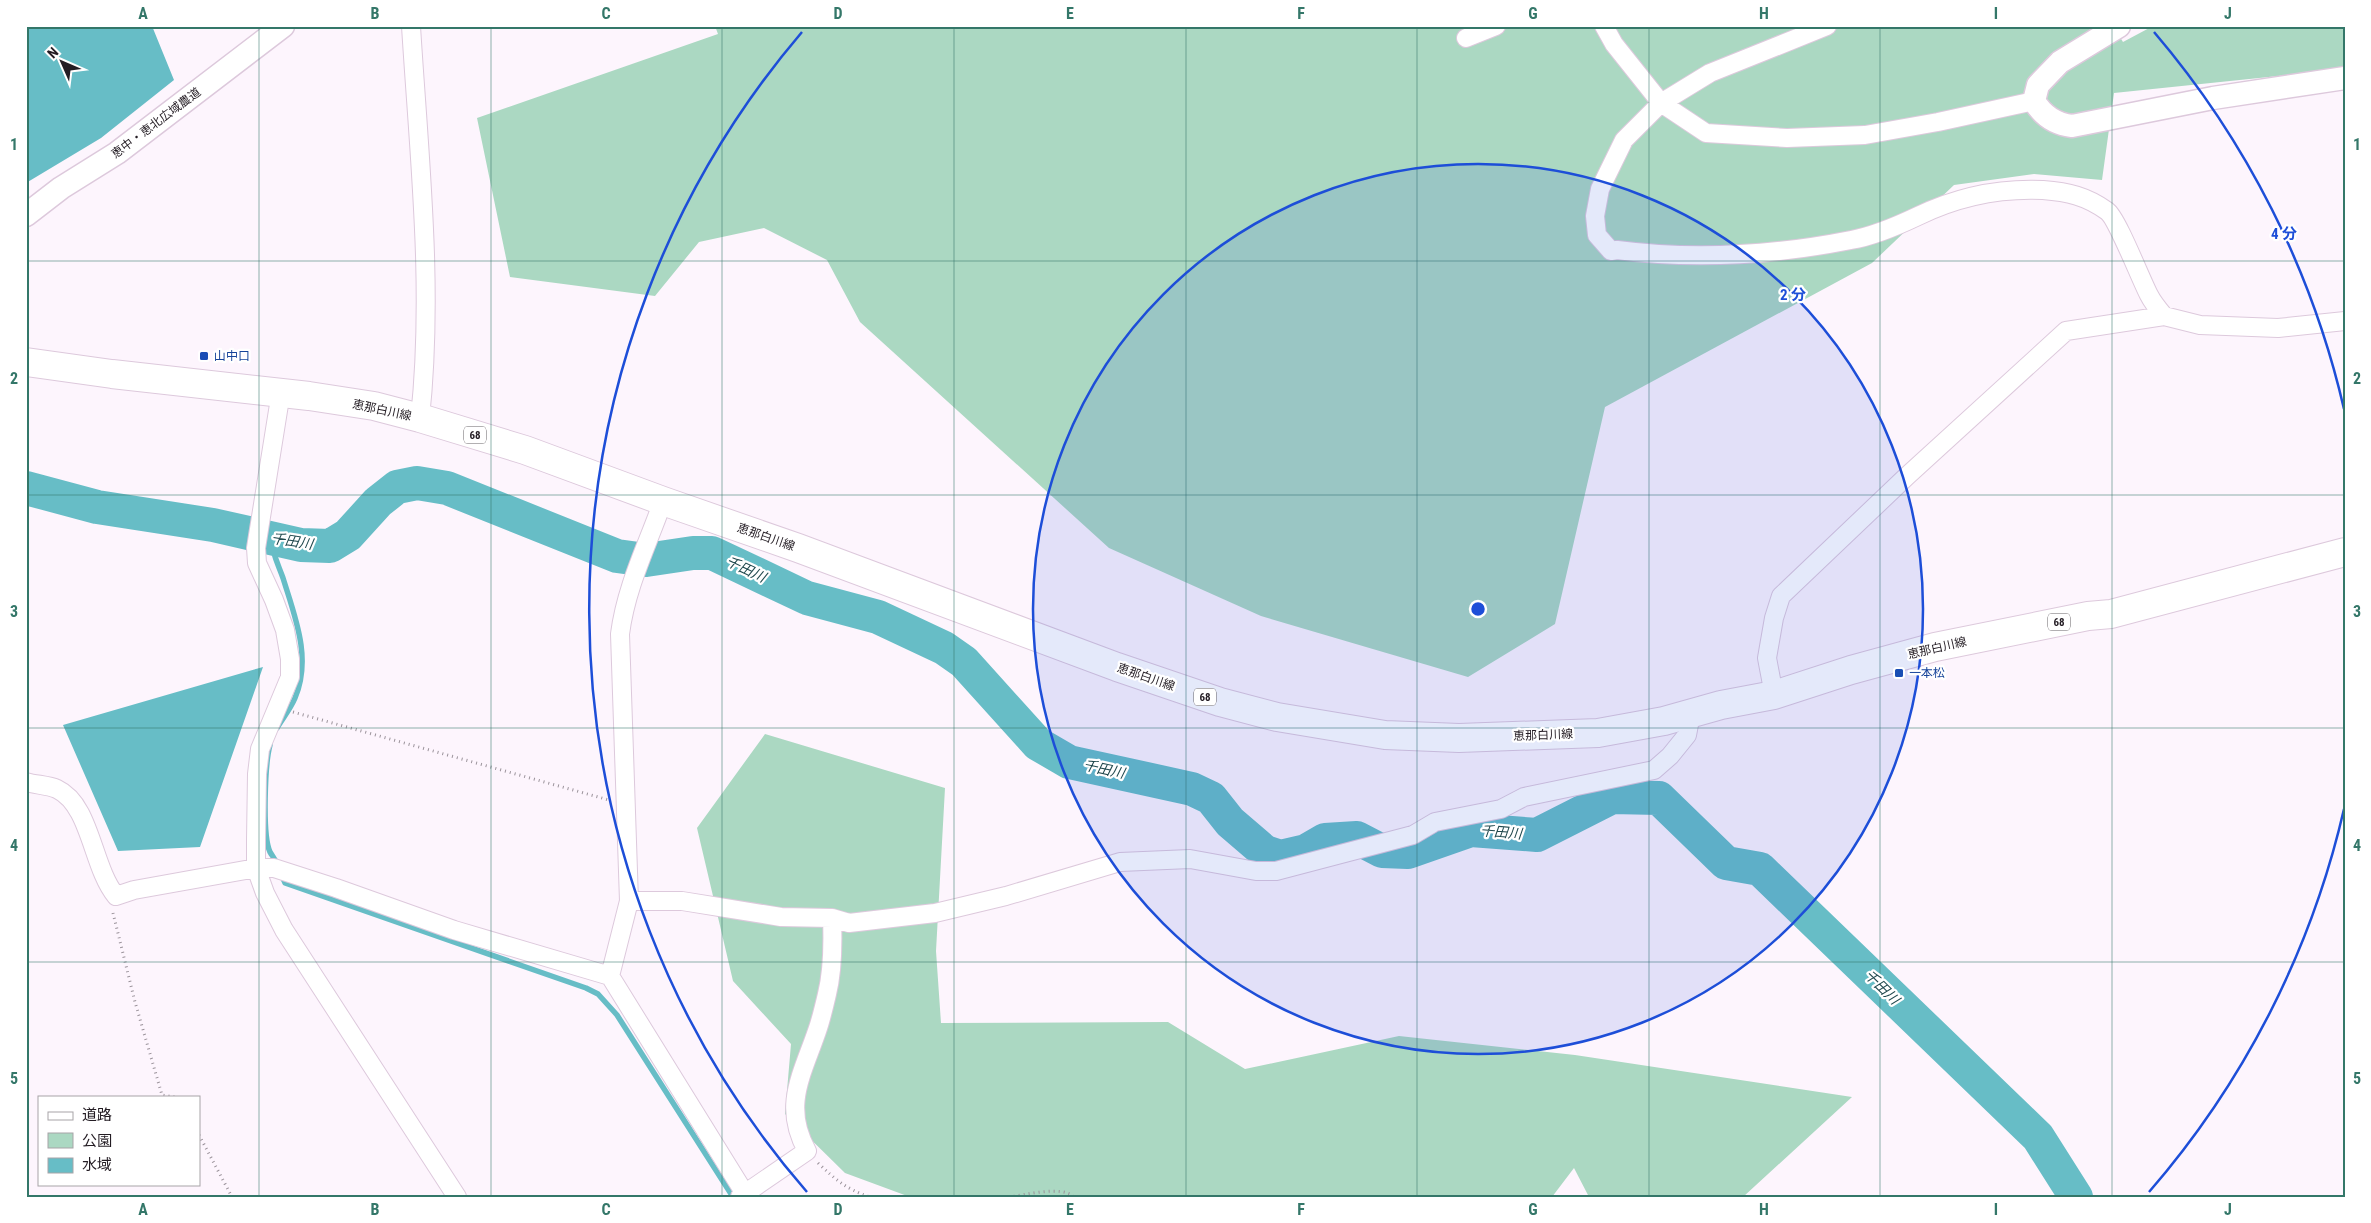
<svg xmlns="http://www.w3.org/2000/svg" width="2371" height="1223" viewBox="0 0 2371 1223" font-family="'Roboto Condensed','Noto Sans JP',sans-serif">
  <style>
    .green { fill: #abd8c2 }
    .water { fill: #67bdc6 }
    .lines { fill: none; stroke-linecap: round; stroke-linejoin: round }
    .stream { stroke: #67bdc6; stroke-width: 5.5 }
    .river { stroke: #67bdc6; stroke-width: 34 }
    .minor-casing { stroke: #ddc9dc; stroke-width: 20 }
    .tertiary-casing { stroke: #ddc9dc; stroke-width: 25 }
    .primary-casing { stroke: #ddc9dc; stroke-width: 30 }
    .path { stroke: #9b939b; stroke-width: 3; stroke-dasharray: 1 4; stroke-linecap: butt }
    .minor { stroke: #fff; stroke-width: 18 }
    .tertiary { stroke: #fff; stroke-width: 22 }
    .primary { stroke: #fff; stroke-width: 28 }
    .grid { fill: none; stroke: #347769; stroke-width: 1; stroke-opacity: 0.55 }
    .ring { fill: none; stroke: #1d4ed8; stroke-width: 2.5 }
    .transit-dot { fill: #1a4fb4; stroke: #fff; stroke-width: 2 }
    .labels { text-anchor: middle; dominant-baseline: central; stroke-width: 4.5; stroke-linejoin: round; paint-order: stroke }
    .shield { fill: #fff; stroke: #656065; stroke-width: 1 }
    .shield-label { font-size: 11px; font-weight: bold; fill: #231c23 }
    .street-label { font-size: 12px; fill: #231c23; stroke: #fff }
    .transit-label { font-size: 12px; fill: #164399; stroke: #fff; text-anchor: start }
    .water-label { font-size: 14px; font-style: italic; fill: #21494e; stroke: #fff }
    .centre { fill: #1d4ed8; stroke: #fff; stroke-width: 2.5 }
    .ring-label { font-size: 15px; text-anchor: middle; font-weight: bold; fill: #1d4ed8; stroke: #fff; stroke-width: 4.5; stroke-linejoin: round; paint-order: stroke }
    .neatline { fill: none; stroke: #347769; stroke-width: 2 }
    .grid-label { font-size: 16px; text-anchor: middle; font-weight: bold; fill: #347769 }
  </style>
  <rect width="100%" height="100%" fill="#fdf5fd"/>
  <path class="green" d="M 715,26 L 2113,26 L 2123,42 L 2153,26 L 2345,26 L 2345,69 L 2114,93 L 2102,180 L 2034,174 L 1954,185 L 1872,263 L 1605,407 L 1555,624 L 1468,677 L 1261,616 L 1109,548 L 860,322 L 827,260 L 764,228 L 699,242 L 655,296 L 510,277 L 477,118 L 718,34 Z
    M 765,734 L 945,788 L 936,951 L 941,1023 L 1168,1022 L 1245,1069 L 1399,1036 L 1575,1055 L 1852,1097 L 1743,1197 L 1589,1197 L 1574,1168 L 1552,1197 L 910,1197 L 845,1173 L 785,1114 L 791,1044 L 733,981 L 697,828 Z"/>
  <path class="water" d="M 26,26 L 152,26 L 174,80 L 101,138 L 26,183 Z
    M 263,667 L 200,847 L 118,851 L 63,725 Z"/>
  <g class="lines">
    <path class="stream" d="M 271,538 C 272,553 278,564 283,578 C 295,617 312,658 295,698 C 291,708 283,718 277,728
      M 270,745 C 265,763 262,835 270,852 C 273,857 276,860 278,866
      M 281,874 L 285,883 L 586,988 L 598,994 L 617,1015 L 733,1197"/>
    <path class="river" d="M 26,488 L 97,507 L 213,525 L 301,545 L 330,546 L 348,535 L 378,502 L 397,487 L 417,483 L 447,488 L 617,556 L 646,560 L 693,553 L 712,553 L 807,598 L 878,617 L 944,648 L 964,662 L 1038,744 L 1069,762 L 1192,789 L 1211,798 L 1230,822 L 1265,852 L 1280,857 L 1306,851 L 1325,840 L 1357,838 L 1382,851 L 1408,852 L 1471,830 L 1537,835 L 1612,797 L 1659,798 L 1726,863 L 1760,869 L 2038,1137 L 2076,1197"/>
    <g class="minor-casing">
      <path id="minor" d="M 411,26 C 419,156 434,288 420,418
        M 1604,26 L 1614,44 L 1661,103 L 1706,133 L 1787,138 L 1865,135 L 1938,122 L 2034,101
        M 1827,26 L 1710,73 L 1661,103 L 1624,140 L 1600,189 L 1595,216 L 1597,235 L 1611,251 L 1617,250 C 1694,260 1775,255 1851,240 C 1874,236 1897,226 1918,216 C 1957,197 2000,188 2043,190 C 2068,192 2086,196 2107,211 C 2117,218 2141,280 2149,295 C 2153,303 2159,310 2164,316
        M 1466,38 L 1496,26
        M 281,392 L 256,548 L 257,563 L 274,600 L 285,630 L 290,659 L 290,677 L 260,749 L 257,774 L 256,840 L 256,868 L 265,893 L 284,930 L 457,1197
        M 1774,695 L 1767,658 L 1774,618 L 1781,596 L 1907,476 L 2066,331 L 2164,316 L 2200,325 L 2278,328 L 2345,321
        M 26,782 C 36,785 48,785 57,789 C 91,805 92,867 116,896 L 134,890 L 256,868 L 274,868 L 336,888 L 454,930 L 610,976 L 747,1197
        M 629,901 L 682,901 L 781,917 L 832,918 L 849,923 L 935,913 L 1006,896 L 1120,862 L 1190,859 L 1256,871 L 1276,871 L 1413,835 L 1435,822 L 1501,809 L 1524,797 L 1654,770 L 1670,756 L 1687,735 L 1691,714
        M 610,976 L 629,901 L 620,634 C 626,587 647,546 663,501
        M 740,1197 L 807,1151 C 782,1106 802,1075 817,1031 C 821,1020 824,1007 827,994 C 833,970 833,943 832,918"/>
    </g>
    <g class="tertiary-casing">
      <path id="tertiary" d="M 2119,26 L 2060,62 L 2038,85 L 2034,101 C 2043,116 2055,124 2072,126 L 2213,98 L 2345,78
        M 26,215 L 61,188 L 117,153 L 283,26"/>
    </g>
    <g class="primary-casing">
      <path id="primary" d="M 26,362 L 112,374 L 309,396 L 374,406 L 420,418 L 525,450 L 663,501 L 798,548 L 1117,667 L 1220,702 L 1277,717 L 1385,735 L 1459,738 L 1598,733 L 1664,721 L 1721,705 L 1774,695 L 1851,670 L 1935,647 L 2088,616 L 2111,614 L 2345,552"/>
    </g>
    <path class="path" d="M 293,712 L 609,800
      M 113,913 L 135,1002 L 162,1095 L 175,1097
      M 199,1135 L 232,1197
      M 818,1163 C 836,1180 846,1189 870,1197
      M 1009,1197 C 1025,1195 1063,1185 1074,1197"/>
    <use href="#minor" class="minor"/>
    <use href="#tertiary" class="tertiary"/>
    <use href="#primary" class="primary"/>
  </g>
  <path class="grid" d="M 259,26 L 259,1197M 491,26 L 491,1197M 722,26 L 722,1197M 954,26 L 954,1197M 1186,26 L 1186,1197M 1417,26 L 1417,1197M 1649,26 L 1649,1197M 1880,26 L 1880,1197M 2112,26 L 2112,1197M 26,261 L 2345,261M 26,495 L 2345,495M 26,728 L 2345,728M 26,962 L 2345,962"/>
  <circle cx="1478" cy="609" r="445" fill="#1d4ed8" fill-opacity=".12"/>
  <g class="ring">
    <circle cx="1478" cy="609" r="445"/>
    <path d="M2344 809A889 889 0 0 1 2149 1192M807 1192A889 889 0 0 1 802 32M2154 32A889 889 0 0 1 2344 409"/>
  </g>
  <g class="transit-dot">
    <rect x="199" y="351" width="10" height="10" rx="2.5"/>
    <rect x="1894" y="668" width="10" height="10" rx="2.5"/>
  </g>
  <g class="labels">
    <g class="shield">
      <rect x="464" y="426.5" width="22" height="17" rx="4"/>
      <rect x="2048" y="613.5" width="22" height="17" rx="4"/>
      <rect x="1194" y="688.5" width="22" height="17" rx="4"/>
    </g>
    <g class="shield-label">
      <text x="475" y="435">68</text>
      <text x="2059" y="622">68</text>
      <text x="1205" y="697">68</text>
    </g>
    <g class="street-label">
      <text transform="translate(156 123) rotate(-37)">恵中・恵北広域農道</text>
      <text transform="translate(382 410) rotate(12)">恵那白川線</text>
      <text transform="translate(766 537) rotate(19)">恵那白川線</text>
      <text transform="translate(1937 648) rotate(-13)">恵那白川線</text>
      <text transform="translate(1146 677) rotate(19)">恵那白川線</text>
      <text transform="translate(1543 735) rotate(-2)">恵那白川線</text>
    </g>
    <g class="transit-label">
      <text x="214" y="356">山中口</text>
      <text x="1909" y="673">一本松</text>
    </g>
    <g class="water-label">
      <text transform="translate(292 541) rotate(9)">千田川</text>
      <text transform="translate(746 569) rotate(25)">千田川</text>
      <text transform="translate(1104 769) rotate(12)">千田川</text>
      <text transform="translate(1501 832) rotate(5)">千田川</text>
      <text transform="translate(1882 987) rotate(44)">千田川</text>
    </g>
  </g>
  <circle cx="1478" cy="609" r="8" class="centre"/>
  <g class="ring-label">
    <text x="2284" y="239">4 分</text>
    <text x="1793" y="300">2 分</text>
  </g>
  <rect width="2371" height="1223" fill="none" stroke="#ffffff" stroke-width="55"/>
  <rect x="38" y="1096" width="162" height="90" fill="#ffffff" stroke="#a7a4a7"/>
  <rect x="48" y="1112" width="25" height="8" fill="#ffffff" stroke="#a7a4a7"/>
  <text x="82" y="1120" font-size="15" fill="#231c23">道路</text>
  <rect x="48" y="1133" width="25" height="15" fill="#abd8c2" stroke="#a7a4a7"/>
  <text x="82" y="1146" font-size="15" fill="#231c23">公園</text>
  <rect x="48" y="1158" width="25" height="15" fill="#67bdc6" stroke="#a7a4a7"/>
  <text x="82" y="1170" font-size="15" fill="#231c23">水域</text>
  <g transform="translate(62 62) rotate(315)" stroke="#ffffff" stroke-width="4" paint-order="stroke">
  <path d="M0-4L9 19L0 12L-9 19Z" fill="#231c23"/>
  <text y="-8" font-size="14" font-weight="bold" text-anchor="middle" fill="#231c23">N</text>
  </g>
  <rect x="28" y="28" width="2316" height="1168" class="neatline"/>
  <g class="grid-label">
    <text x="143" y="19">A</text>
    <text x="375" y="19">B</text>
    <text x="606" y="19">C</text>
    <text x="838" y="19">D</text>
    <text x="1070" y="19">E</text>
    <text x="1301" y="19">F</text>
    <text x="1533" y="19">G</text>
    <text x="1764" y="19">H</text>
    <text x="1996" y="19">I</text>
    <text x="2228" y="19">J</text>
    <text x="14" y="150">1</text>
    <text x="2357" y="150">1</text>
    <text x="14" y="384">2</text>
    <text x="2357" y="384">2</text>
    <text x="14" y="617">3</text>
    <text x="2357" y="617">3</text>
    <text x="14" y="851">4</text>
    <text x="2357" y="851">4</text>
    <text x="14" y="1084">5</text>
    <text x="2357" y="1084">5</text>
    <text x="143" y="1215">A</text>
    <text x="375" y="1215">B</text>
    <text x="606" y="1215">C</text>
    <text x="838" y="1215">D</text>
    <text x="1070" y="1215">E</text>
    <text x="1301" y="1215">F</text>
    <text x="1533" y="1215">G</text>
    <text x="1764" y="1215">H</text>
    <text x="1996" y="1215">I</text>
    <text x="2228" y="1215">J</text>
  </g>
</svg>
